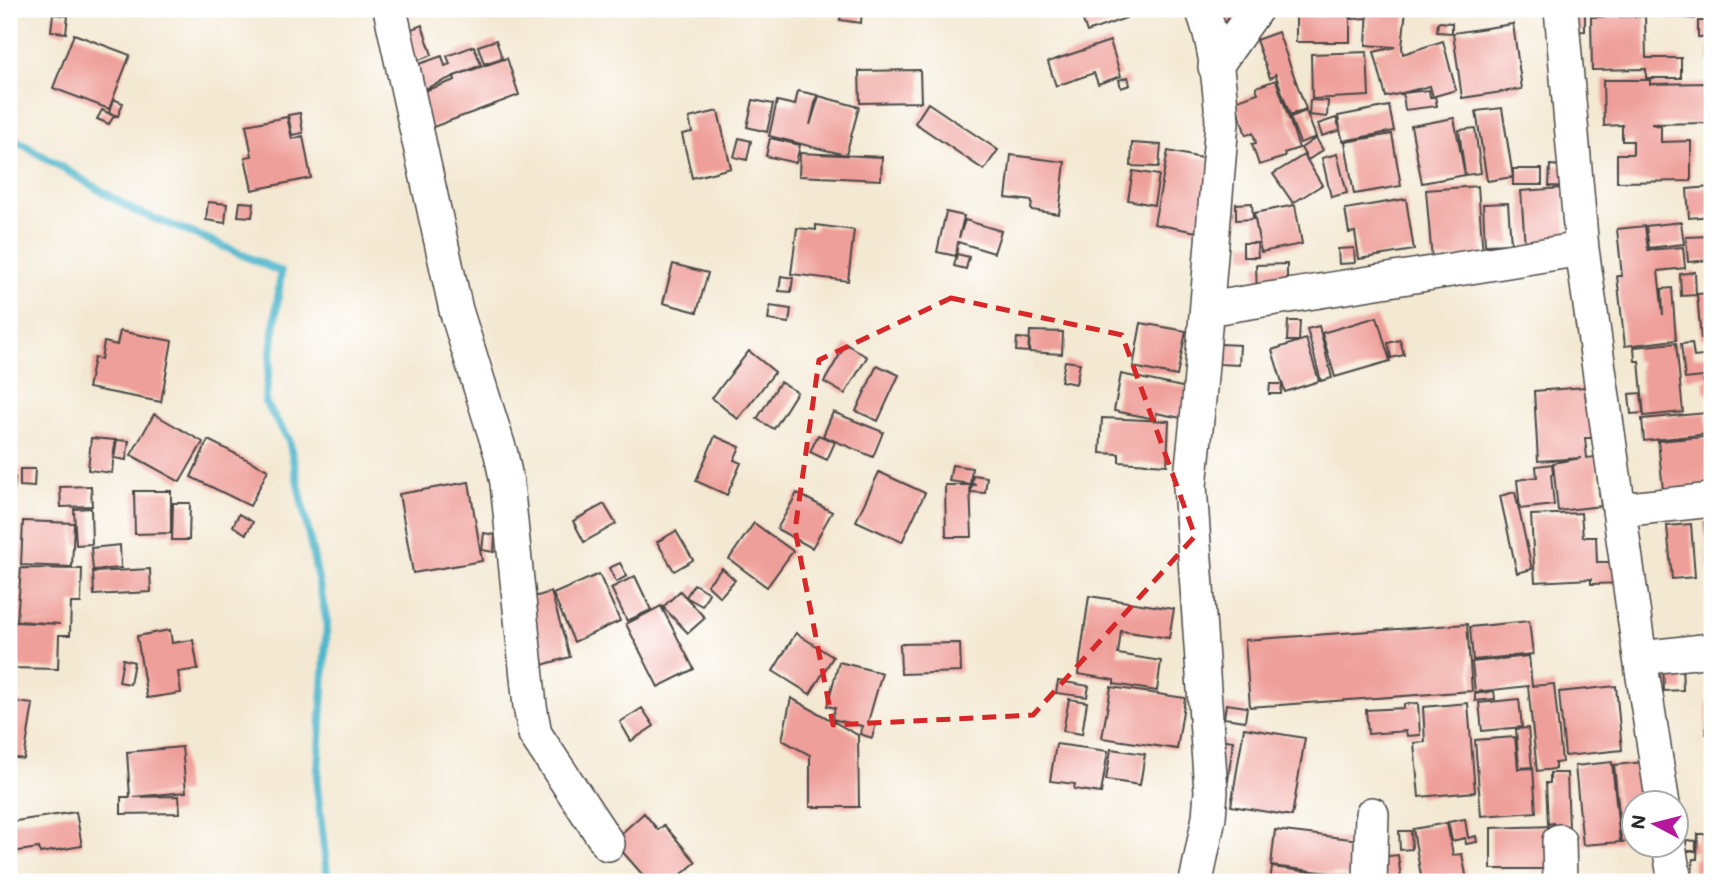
<svg xmlns="http://www.w3.org/2000/svg" width="1721" height="891" viewBox="0 0 1721 891" font-family="Mali,sans-serif">
  <style>
    .lines { fill: none; stroke-linecap: round; stroke-linejoin: round }
    .stream { stroke: #4db6cb; stroke-width: 8 }
    .building { fill: #ef9f99 }
    .minor-casing { stroke: #494744; stroke-width: 36 }
    .minor { stroke: #fff; stroke-width: 33 }
    .marked { fill: none; stroke: #d62828; stroke-width: 5; stroke-dasharray: 14 9; stroke-linejoin: round }
  </style>
  <rect width="100%" height="100%" fill="#fff"/>
  <filter id="ink" filterUnits="userSpaceOnUse"><feTurbulence type="fractalNoise" baseFrequency=".0143" numOctaves="2"/><feDisplacementMap in="SourceGraphic" scale="14" xChannelSelector="R" yChannelSelector="G"/><feConvolveMatrix kernelMatrix="1 2 1 2 8 2 1 2 1" color-interpolation-filters="sRGB"/></filter>
  <filter id="wash" filterUnits="userSpaceOnUse"><feTurbulence type="fractalNoise" baseFrequency=".00686" numOctaves="4" result="noise"/><feDisplacementMap in="SourceGraphic" scale="28" xChannelSelector="R" yChannelSelector="G"/><feGaussianBlur stdDeviation="1.57" result="paint"/><feColorMatrix in="noise" values="0 0 0 0 0 0 0 0 0 0 0 0 0 0 0 0 0 1.4 0 .05"/><feComposite in="paint" operator="in"/></filter>
  <g filter="url(#wash)">
    <rect width="100%" height="100%" fill="#f3e8d1"/>
    <g class="lines">
      <path class="stream" d="M 9,136 L 133,210 L 207,239 L 281,272 L 265,402 L 289,440 L 327,622 L 317,787 L 328,882"/>
    </g>
    <g id="blocks">
      <path class="building" d="M 842,9 L 862,9 L 861,23 L 840,20 Z
        M 1079,9 L 1123,9 L 1126,18 L 1087,32 Z
        M 1222,9 L 1249,9 L 1226,38 L 1209,25 Z
        M 1296,9 L 1350,9 L 1350,42 L 1296,42 Z
        M 1352,9 L 1366,9 L 1367,18 L 1352,19 Z
        M 1368,9 L 1406,9 L 1402,47 L 1403,54 L 1443,41 L 1456,90 L 1435,96 L 1437,106 L 1405,110 L 1403,93 L 1429,90 L 1430,97 L 1433,97 L 1430,86 L 1386,97 L 1374,52 L 1395,47 L 1366,45 Z
        M 1567,9 L 1585,9 L 1585,31 L 1568,32 Z
        M 1644,9 L 1696,9 L 1695,19 L 1644,14 Z
        M 53,14 L 68,16 L 66,33 L 51,31 Z
        M 1645,16 L 1646,58 L 1681,58 L 1681,78 L 1646,78 L 1646,69 L 1592,70 L 1591,17 Z
        M 1698,21 L 1712,21 L 1712,62 L 1708,62 L 1708,38 L 1698,37 Z
        M 1438,22 L 1452,23 L 1452,33 L 1437,32 Z
        M 1513,24 L 1522,89 L 1462,98 L 1453,33 Z
        M 422,25 L 432,55 L 406,65 L 396,35 Z
        M 1278,32 L 1306,109 L 1290,115 L 1275,73 L 1275,76 L 1270,78 L 1256,40 Z
        M 74,34 L 130,55 L 109,109 L 53,88 Z
        M 496,40 L 502,58 L 484,64 L 478,46 Z
        M 1110,41 L 1121,76 L 1098,84 L 1094,73 L 1056,86 L 1048,62 Z
        M 474,46 L 481,65 L 422,90 L 413,66 L 442,56 L 445,66 L 450,64 L 447,56 Z
        M 1367,52 L 1369,96 L 1312,99 L 1311,54 Z
        M 507,58 L 519,95 L 428,129 L 415,94 L 455,80 L 454,76 Z
        M 920,70 L 921,102 L 860,103 L 859,71 Z
        M 1128,77 L 1130,85 L 1121,88 L 1119,80 Z
        M 1276,80 L 1299,148 L 1284,153 L 1285,157 L 1259,165 L 1252,144 L 1256,143 L 1253,133 L 1246,135 L 1235,101 L 1258,93 L 1256,87 Z
        M 1603,80 L 1650,80 L 1650,84 L 1707,83 L 1708,123 L 1651,124 L 1661,126 L 1661,142 L 1691,141 L 1691,181 L 1617,182 L 1617,154 L 1633,154 L 1633,141 L 1622,141 L 1622,125 L 1604,126 Z
        M 1709,85 L 1712,85 L 1712,128 L 1709,128 Z
        M 798,91 L 817,95 L 810,125 L 819,96 L 859,107 L 846,155 L 769,136 L 777,101 L 795,105 Z
        M 113,99 L 123,103 L 118,116 L 109,113 Z
        M 753,100 L 773,104 L 767,132 L 747,127 Z
        M 1310,100 L 1328,101 L 1327,117 L 1309,115 Z
        M 928,103 L 998,150 L 984,170 L 915,123 Z
        M 1389,106 L 1394,131 L 1343,141 L 1340,130 L 1322,136 L 1318,124 L 1336,118 L 1340,129 L 1338,116 Z
        M 1502,108 L 1513,177 L 1487,181 L 1476,111 Z
        M 102,110 L 114,116 L 109,124 L 97,119 Z
        M 718,111 L 731,168 L 692,178 L 682,134 L 692,132 L 689,118 Z
        M 1306,111 L 1316,137 L 1300,143 L 1290,117 Z
        M 300,113 L 303,133 L 292,135 L 288,115 Z
        M 287,117 L 292,139 L 303,136 L 311,178 L 252,190 L 245,157 L 252,156 L 246,125 Z
        M 1454,118 L 1465,175 L 1422,183 L 1411,126 Z
        M 1475,128 L 1481,173 L 1465,175 L 1459,130 Z
        M 1392,134 L 1401,186 L 1354,194 L 1345,142 Z
        M 739,138 L 751,141 L 747,160 L 734,157 Z
        M 770,138 L 800,145 L 796,163 L 766,156 Z
        M 1316,138 L 1323,150 L 1308,160 L 1301,148 Z
        M 1132,143 L 1161,145 L 1159,167 L 1131,166 Z
        M 1168,151 L 1211,160 L 1197,232 L 1154,224 Z
        M 800,153 L 882,157 L 881,180 L 799,176 Z
        M 1337,154 L 1347,193 L 1331,197 L 1322,158 Z
        M 1011,155 L 1065,162 L 1059,214 L 1031,210 L 1032,201 L 1006,198 Z
        M 1304,155 L 1322,185 L 1293,203 L 1273,174 Z
        M 1550,165 L 1573,167 L 1572,187 L 1549,186 Z
        M 1513,169 L 1542,169 L 1542,185 L 1513,185 Z
        M 1133,171 L 1159,175 L 1154,205 L 1128,200 Z
        M 1478,186 L 1483,256 L 1432,260 L 1426,190 Z
        M 1712,187 L 1712,216 L 1689,218 L 1687,189 Z
        M 1563,188 L 1567,242 L 1525,246 L 1521,191 Z
        M 1406,199 L 1414,250 L 1359,259 L 1355,232 L 1349,233 L 1345,209 Z
        M 208,202 L 227,204 L 225,223 L 206,220 Z
        M 240,202 L 254,203 L 252,217 L 238,216 Z
        M 1252,203 L 1253,219 L 1236,220 L 1236,204 Z
        M 1508,203 L 1511,244 L 1485,245 L 1483,204 Z
        M 1295,205 L 1302,244 L 1261,252 L 1254,213 Z
        M 946,212 L 964,216 L 959,238 L 965,220 L 1001,231 L 994,253 L 958,242 L 956,256 L 937,252 Z
        M 1681,222 L 1684,244 L 1649,248 L 1646,226 Z
        M 816,225 L 854,230 L 848,281 L 791,274 L 797,228 L 816,230 Z
        M 1645,226 L 1648,250 L 1683,247 L 1685,268 L 1658,271 L 1663,315 L 1662,289 L 1672,288 L 1676,340 L 1625,346 L 1617,276 L 1622,276 L 1617,229 Z
        M 1710,236 L 1711,260 L 1688,262 L 1686,237 Z
        M 1243,243 L 1257,243 L 1258,257 L 1243,257 Z
        M 1354,248 L 1355,263 L 1339,264 L 1338,249 Z
        M 957,254 L 969,257 L 966,269 L 954,266 Z
        M 673,264 L 708,273 L 697,312 L 663,303 Z
        M 1287,264 L 1287,297 L 1257,298 L 1256,265 Z
        M 1695,272 L 1696,295 L 1681,296 L 1680,274 Z
        M 781,276 L 793,278 L 791,292 L 779,291 Z
        M 1712,293 L 1712,338 L 1701,339 L 1697,294 Z
        M 770,306 L 791,309 L 789,323 L 768,320 Z
        M 1377,317 L 1390,361 L 1335,377 L 1322,333 Z
        M 1288,321 L 1300,321 L 1299,341 L 1287,341 Z
        M 1141,323 L 1186,331 L 1177,376 L 1133,367 Z
        M 1319,326 L 1332,378 L 1321,381 L 1307,329 Z
        M 120,331 L 172,341 L 161,402 L 88,388 L 94,358 L 101,359 L 104,342 L 117,345 Z
        M 1030,331 L 1063,332 L 1062,354 L 1029,352 Z
        M 1017,338 L 1029,339 L 1028,352 L 1016,351 Z
        M 1306,339 L 1319,381 L 1285,392 L 1272,350 Z
        M 1400,340 L 1404,355 L 1391,358 L 1388,343 Z
        M 1676,343 L 1683,412 L 1644,416 L 1639,361 L 1635,361 L 1634,347 Z
        M 1692,343 L 1694,357 L 1712,355 L 1712,376 L 1685,379 L 1681,344 Z
        M 846,344 L 867,357 L 845,394 L 824,382 Z
        M 1220,344 L 1240,345 L 1239,365 L 1219,364 Z
        M 749,351 L 775,372 L 738,419 L 712,398 Z
        M 1065,361 L 1080,363 L 1076,384 L 1061,381 Z
        M 877,365 L 899,375 L 878,421 L 856,411 Z
        M 1121,374 L 1187,388 L 1181,418 L 1156,413 L 1156,419 L 1114,411 Z
        M 1712,379 L 1712,393 L 1705,394 L 1703,380 Z
        M 780,382 L 797,392 L 774,429 L 757,419 Z
        M 1270,384 L 1282,384 L 1281,394 L 1269,394 Z
        M 1585,387 L 1586,402 L 1590,402 L 1593,438 L 1585,438 L 1587,458 L 1595,457 L 1601,506 L 1558,511 L 1553,463 L 1581,458 L 1538,461 L 1534,391 Z
        M 1641,393 L 1643,413 L 1631,414 L 1629,394 Z
        M 833,412 L 883,432 L 873,457 L 823,436 Z
        M 1706,413 L 1708,434 L 1644,441 L 1642,419 Z
        M 154,414 L 203,442 L 180,482 L 131,455 Z
        M 1102,418 L 1169,421 L 1167,465 L 1119,462 L 1119,454 L 1100,453 Z
        M 818,435 L 835,442 L 827,460 L 810,452 Z
        M 715,436 L 740,447 L 734,460 L 741,463 L 727,495 L 696,481 Z
        M 1704,437 L 1705,443 L 1712,442 L 1712,472 L 1708,473 L 1709,485 L 1663,490 L 1658,441 Z
        M 91,438 L 115,440 L 112,473 L 88,470 Z
        M 117,440 L 129,441 L 126,460 L 114,458 Z
        M 208,440 L 268,470 L 250,506 L 191,477 Z
        M 1552,464 L 1553,474 L 1551,475 L 1554,505 L 1520,509 L 1517,480 L 1537,477 L 1536,466 Z
        M 952,465 L 972,468 L 970,484 L 949,481 Z
        M 20,469 L 35,469 L 34,487 L 20,486 Z
        M 879,472 L 925,493 L 902,542 L 856,521 Z
        M 973,475 L 987,477 L 985,493 L 971,492 L 972,485 L 976,485 L 972,484 Z
        M 9,476 L 15,477 L 14,490 L 9,489 Z
        M 469,482 L 482,561 L 413,573 L 399,494 Z
        M 945,485 L 970,485 L 972,537 L 946,537 Z
        M 91,486 L 92,506 L 61,507 L 60,487 Z
        M 134,491 L 171,491 L 171,533 L 135,534 Z
        M 1515,492 L 1532,569 L 1517,573 L 1500,496 Z
        M 797,493 L 832,512 L 812,548 L 777,529 Z
        M 173,503 L 190,503 L 189,540 L 172,540 Z
        M 604,504 L 616,524 L 584,542 L 573,521 Z
        M 91,508 L 92,544 L 76,545 L 74,509 Z
        M 1581,513 L 1583,537 L 1596,537 L 1597,562 L 1627,562 L 1627,583 L 1591,584 L 1591,579 L 1535,582 L 1531,515 Z
        M 239,514 L 253,522 L 246,534 L 233,526 Z
        M 23,521 L 74,523 L 72,567 L 21,565 Z
        M 1712,521 L 1712,570 L 1708,570 L 1704,522 Z
        M 754,523 L 793,551 L 767,587 L 729,559 Z
        M 1691,524 L 1695,577 L 1672,579 L 1667,526 Z
        M 676,531 L 693,560 L 674,571 L 657,542 Z
        M 484,533 L 495,535 L 494,552 L 482,550 Z
        M 120,545 L 121,568 L 93,570 L 91,548 Z
        M 620,563 L 627,576 L 616,582 L 609,568 Z
        M 21,568 L 82,569 L 81,603 L 71,603 L 70,635 L 59,635 L 58,669 L 12,668 L 14,622 L 60,624 L 17,621 Z
        M 722,568 L 735,580 L 720,597 L 707,585 Z
        M 150,569 L 151,592 L 94,595 L 93,572 Z
        M 599,574 L 620,621 L 574,642 L 553,594 Z
        M 635,576 L 651,610 L 627,621 L 611,588 Z
        M 694,584 L 709,593 L 702,606 L 686,597 Z
        M 680,591 L 705,618 L 688,633 L 663,607 Z
        M 551,592 L 570,657 L 535,667 L 517,602 Z
        M 1089,596 L 1174,609 L 1169,638 L 1121,631 L 1118,654 L 1161,661 L 1157,691 L 1114,684 L 1114,680 L 1078,674 Z
        M 661,606 L 694,669 L 658,687 L 626,624 Z
        M 1529,621 L 1533,654 L 1473,660 L 1470,627 Z
        M 1467,624 L 1472,691 L 1250,707 L 1245,640 Z
        M 170,630 L 172,643 L 193,640 L 198,669 L 178,672 L 181,693 L 147,698 L 137,636 Z
        M 796,633 L 833,657 L 810,694 L 773,671 Z
        M 960,643 L 961,672 L 901,674 L 900,644 Z
        M 1529,656 L 1532,686 L 1554,684 L 1562,762 L 1555,763 L 1555,769 L 1537,771 L 1528,686 L 1475,692 L 1472,662 Z
        M 123,659 L 134,662 L 130,684 L 119,682 Z
        M 839,662 L 882,673 L 868,722 L 876,724 L 872,738 L 860,734 L 862,726 L 832,719 L 835,708 L 827,706 Z
        M 1663,662 L 1682,662 L 1683,690 L 1664,691 Z
        M 1058,681 L 1089,686 L 1087,697 L 1056,693 Z
        M 1616,686 L 1622,750 L 1565,756 L 1559,692 Z
        M 1111,687 L 1185,698 L 1177,749 L 1102,738 Z
        M 1494,691 L 1495,699 L 1475,701 L 1475,694 Z
        M 791,698 L 858,735 L 859,807 L 810,807 L 810,755 L 782,740 Z
        M 1069,699 L 1087,702 L 1082,734 L 1063,731 Z
        M 1519,699 L 1522,727 L 1482,731 L 1479,703 Z
        M 9,701 L 33,704 L 24,759 L 9,757 Z
        M 1707,702 L 1712,702 L 1712,734 L 1706,734 Z
        M 1418,703 L 1420,735 L 1407,736 L 1406,731 L 1368,734 L 1366,710 L 1404,708 L 1404,704 Z
        M 1468,703 L 1475,792 L 1419,797 L 1414,743 L 1425,742 L 1423,707 Z
        M 1226,704 L 1247,707 L 1245,721 L 1224,718 Z
        M 642,708 L 654,726 L 631,741 L 620,722 Z
        M 1244,728 L 1305,738 L 1292,816 L 1231,806 Z
        M 1528,728 L 1532,767 L 1519,768 L 1516,729 Z
        M 1515,737 L 1518,769 L 1533,768 L 1536,812 L 1481,816 L 1475,740 Z
        M 1219,739 L 1233,741 L 1228,781 L 1214,779 Z
        M 1056,744 L 1108,751 L 1101,793 L 1074,789 L 1075,784 L 1050,781 Z
        M 182,747 L 186,792 L 134,797 L 179,796 L 180,813 L 121,814 L 121,797 L 130,797 L 127,752 Z
        M 1111,749 L 1145,754 L 1140,785 L 1106,780 Z
        M 1654,761 L 1658,804 L 1634,804 L 1634,841 L 1622,842 L 1614,765 Z
        M 1612,762 L 1620,842 L 1583,845 L 1575,766 Z
        M 1550,773 L 1567,773 L 1569,828 L 1553,828 L 1553,869 L 1491,869 L 1491,828 L 1553,826 L 1553,823 L 1548,824 L 1546,783 L 1550,783 Z
        M 76,812 L 82,846 L 40,853 L 39,848 L 12,852 L 9,822 Z
        M 644,813 L 658,830 L 664,825 L 696,862 L 673,882 L 649,882 L 613,841 Z
        M 1465,819 L 1468,838 L 1476,836 L 1477,842 L 1466,844 L 1465,838 L 1452,841 L 1448,822 Z
        M 1447,823 L 1453,855 L 1462,854 L 1467,880 L 1422,882 L 1413,829 Z
        M 1275,830 L 1360,840 L 1355,876 L 1271,866 Z
        M 1399,831 L 1411,831 L 1412,849 L 1400,850 Z
        M 1698,834 L 1712,834 L 1712,882 L 1692,882 L 1693,859 L 1697,859 Z
        M 1686,840 L 1696,841 L 1696,851 L 1686,851 Z
        M 1398,855 L 1401,879 L 1408,878 L 1408,882 L 1391,882 L 1391,879 L 1383,880 L 1381,857 Z
        M 1272,867 L 1334,875 L 1333,882 L 1270,882 Z
        M 1336,877 L 1358,880 L 1358,882 L 1335,882 Z"/>
    </g>
  </g>
  <g filter="url(#ink)">
    <use href="#blocks" fill-opacity="0" stroke="#494744" stroke-width="2"/>
    <g class="lines">
      <g class="minor-casing">
        <path id="minor" d="M 390,9 L 456,310 L 501,454 L 507,483 L 530,706 L 535,734 L 608,844
          M 1561,9 L 1582,249 L 1640,658 L 1663,804
          M 1215,67 L 1256,9
          M 1207,309 L 1582,249
          M 1620,510 L 1712,500
          M 1640,658 L 1712,650
          M 1559,841 L 1560,882
          M 1669,846 L 1675,882
          M 1196,882 L 1209,817 L 1211,791 L 1190,486 L 1199,400 L 1222,122 C 1220,87 1215,41 1202,9
          M 1370,882 L 1372,814"/>
      </g>
      <use href="#minor" class="minor"/>
    </g>
  </g>
  <path class="marked" d="M 951,298 L 1122,335 L 1195,536 L 1033,715 L 833,725 L 795,530 L 819,360 Z"/>
  <rect width="1721" height="891" fill="none" stroke="#fff" stroke-width="35"/>
  <g transform="translate(1655 824) rotate(277)"><circle r="33" fill="#ffffff" stroke="#aaaaaa" stroke-width="2"/>
  <path d="M0-5L12 26L0 18L-12 26Z" fill="#b5179e"/>
  <text y="-10" font-size="19" font-weight="bold" text-anchor="middle" fill="#2b2b2b">N</text>
  </g>
</svg>
